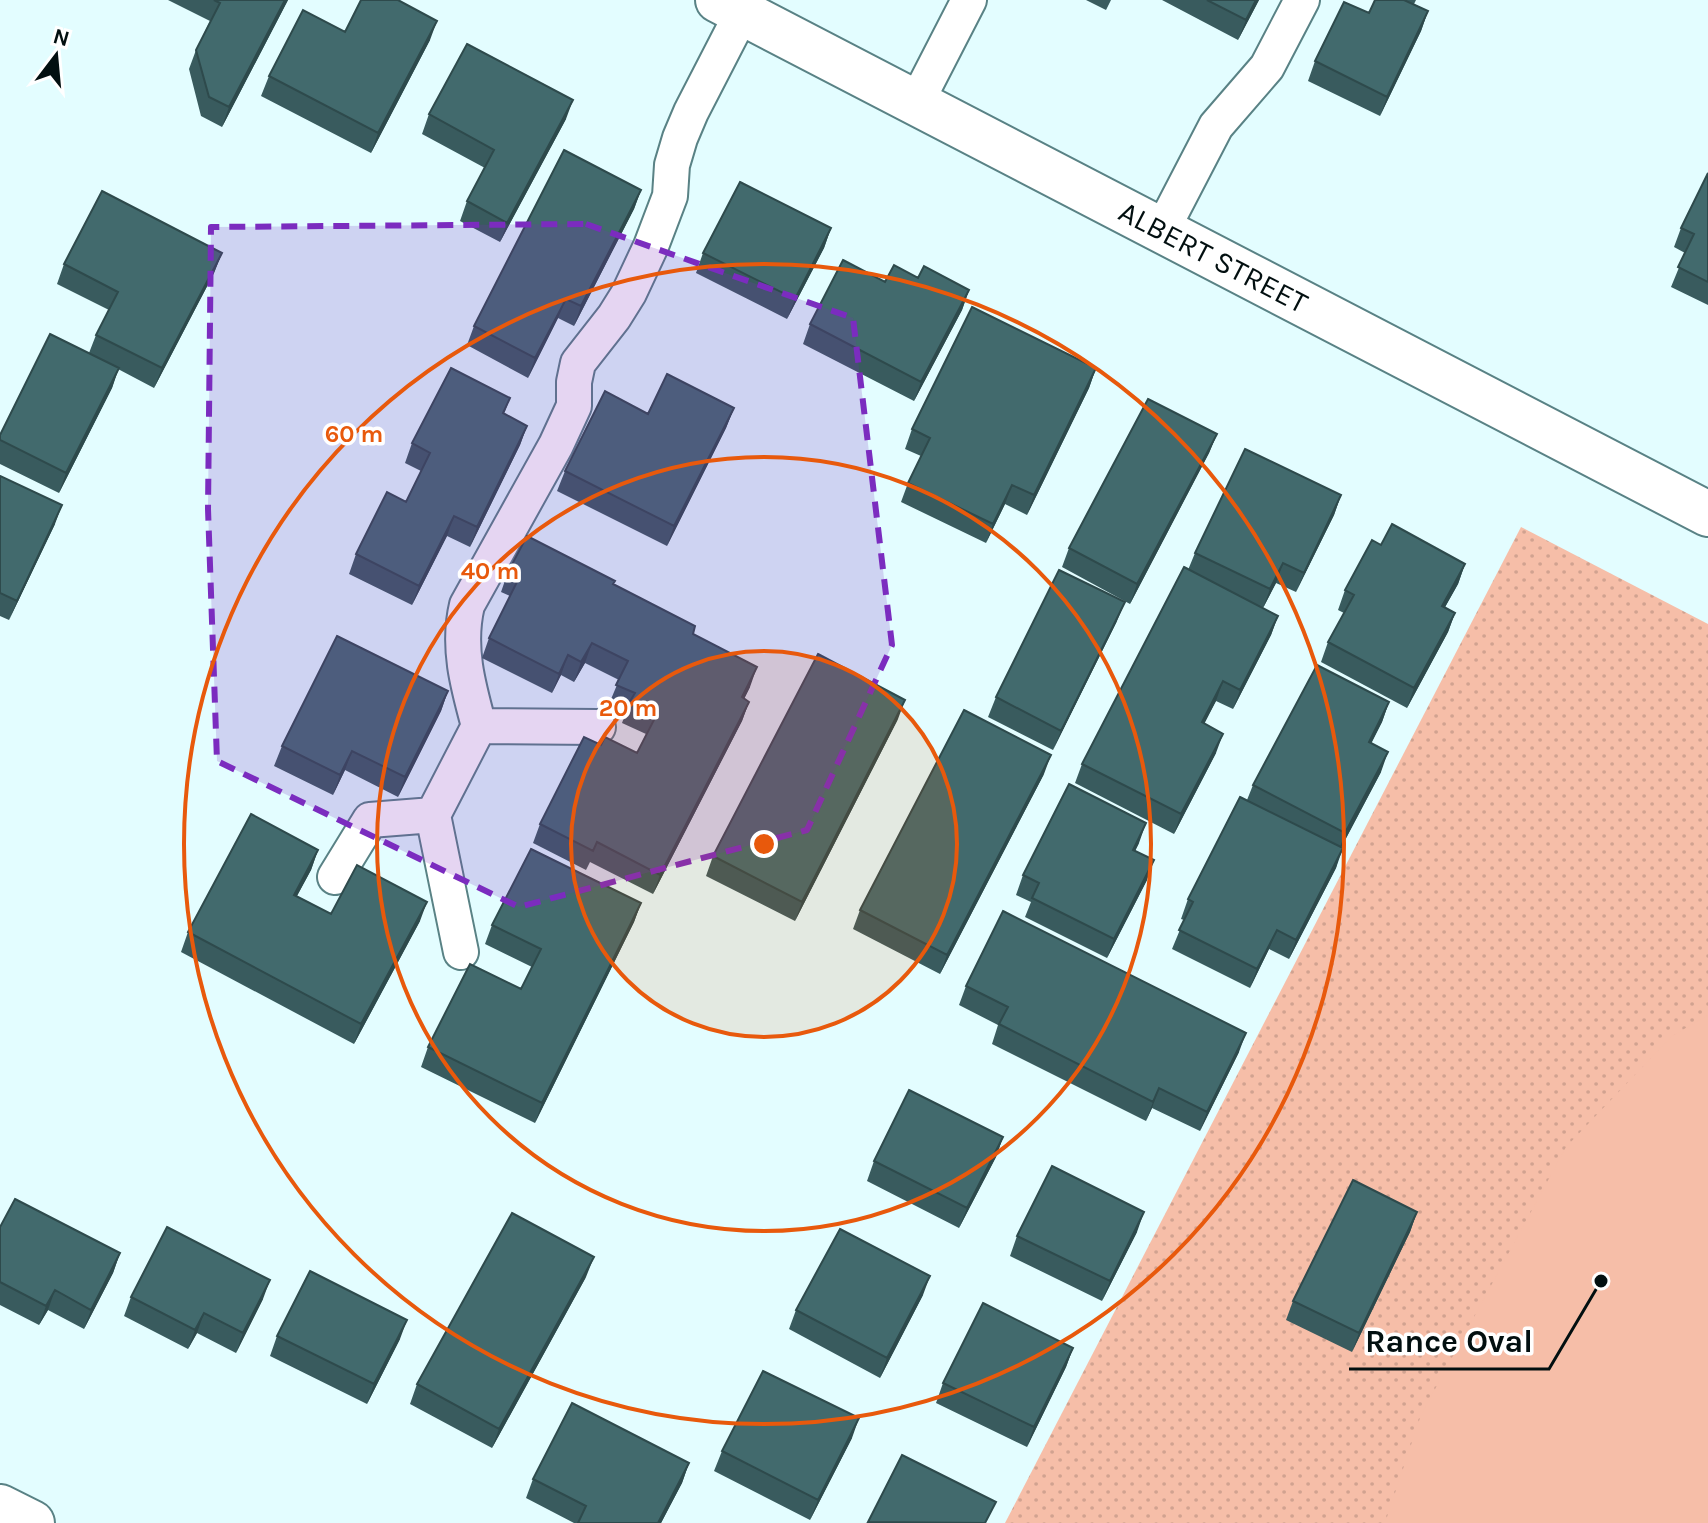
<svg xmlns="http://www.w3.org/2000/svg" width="1708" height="1523" viewBox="0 0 1708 1523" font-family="Karla,sans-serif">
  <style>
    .park { fill: url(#park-dots) }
    .pitch { fill: #f6bea8 }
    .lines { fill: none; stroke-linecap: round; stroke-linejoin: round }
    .service-casing { stroke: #598285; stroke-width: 38 }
    .minor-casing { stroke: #598285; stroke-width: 48 }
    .tertiary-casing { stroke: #598285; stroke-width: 48 }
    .service { stroke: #fff; stroke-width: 34 }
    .minor { stroke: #fff; stroke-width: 44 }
    .tertiary { stroke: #fff; stroke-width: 44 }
    .wall { fill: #395b5e }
    .shaded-wall { fill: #2e4a4c }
    .building { fill: #426a6d; stroke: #2e4a4c; stroke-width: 2 }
    .marked { fill: #7b2cbf; fill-opacity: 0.2; stroke: #7b2cbf; stroke-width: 6; stroke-dasharray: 16 10; stroke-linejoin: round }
    .ring { fill: none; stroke: #e8590c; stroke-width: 4 }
    .labels { text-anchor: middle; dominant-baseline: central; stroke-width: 7; stroke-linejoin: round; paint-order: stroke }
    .street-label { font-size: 30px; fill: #020f10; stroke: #fff }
    .centre { fill: #e8590c; stroke: #fff; stroke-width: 4 }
    .ring-label { font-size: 24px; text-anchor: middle; font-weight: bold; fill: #e8590c; stroke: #fff; stroke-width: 7; stroke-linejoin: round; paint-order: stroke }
    .leader { fill: none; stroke: #020f10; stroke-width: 3 }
    .callout-dot { fill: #020f10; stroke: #fff; stroke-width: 3 }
    .callout-label { font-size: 32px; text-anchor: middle; font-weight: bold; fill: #020f10; stroke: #fff; stroke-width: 7; stroke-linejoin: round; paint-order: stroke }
  </style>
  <defs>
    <pattern id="park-dots" width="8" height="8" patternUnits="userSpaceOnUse" patternTransform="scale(2)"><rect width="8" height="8" fill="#f6bea8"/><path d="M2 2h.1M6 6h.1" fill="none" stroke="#d1a290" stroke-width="1.8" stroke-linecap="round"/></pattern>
  </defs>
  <rect width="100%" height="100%" fill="#e3fdff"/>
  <path class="park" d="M 1521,527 L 1708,624 L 1708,1523 L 1005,1523 Z"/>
  <path class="pitch" d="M 1708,1015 L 1708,1523 L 1385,1523 L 1421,1415 L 1566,1147 L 1672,1036 Z"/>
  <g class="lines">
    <g class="service-casing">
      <path id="service" d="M 916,103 L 969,0
        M 1162,230 L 1216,126 L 1267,67 L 1302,0
        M 479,726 L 598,727
        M 335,877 L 370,820 L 433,815
        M 461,952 L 433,815 L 479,726 C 468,686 457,647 467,605 L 556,445 L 574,406 L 574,382 L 578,363 L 614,317 L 629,293 L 651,246 L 670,196 L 672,165 L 680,138 L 691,112 L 742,13"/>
    </g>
    <g class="minor-casing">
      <g id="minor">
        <path id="s1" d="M 718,0 L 1708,514"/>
      </g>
    </g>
    <g class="tertiary-casing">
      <path id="tertiary" d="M 0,1507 L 32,1523"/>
    </g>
    <use href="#service" class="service"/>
    <use href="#minor" class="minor"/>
    <use href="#tertiary" class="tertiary"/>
  </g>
  <path class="wall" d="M 168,0 L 288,0 L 222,127 L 201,116 L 189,69 L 196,50 L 210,21 Z
    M 1086,0 L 1111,0 L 1106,10 Z
    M 1162,0 L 1259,0 L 1238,40 Z
    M 1375,0 L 1416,0 L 1414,4 L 1428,11 L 1421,31 L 1380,116 L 1308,81 L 1315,61 L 1369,13 Z
    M 345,32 L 430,40 L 371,153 L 261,96 L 269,76 Z
    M 429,114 L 566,119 L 500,242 L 460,221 L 467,201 L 485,168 L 422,134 Z
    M 1708,173 L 1708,305 L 1671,287 L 1685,253 L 1674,247 L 1681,228 Z
    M 641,190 L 634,209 L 574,326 L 558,318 L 528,378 L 467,345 L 474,326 Z
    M 831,228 L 824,248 L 787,319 L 696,273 L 703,253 Z
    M 222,253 L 214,273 L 154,388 L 118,369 L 112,388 L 59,493 L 0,464 L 0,435 L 89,353 L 96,335 L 109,310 L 57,284 L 64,264 Z
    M 918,278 L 969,290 L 962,310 L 914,401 L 803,344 L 810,324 L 885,282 Z
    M 1096,368 L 1089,388 L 1027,515 L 1005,504 L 986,543 L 901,502 L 908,483 L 921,456 L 905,449 L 912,429 Z
    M 510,398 L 504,414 L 527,426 L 520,445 L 470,547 L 447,536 L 412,605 L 349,574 L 356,554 L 406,502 L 421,471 L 405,463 L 412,443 Z
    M 734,408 L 726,428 L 667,546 L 557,491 L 565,471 L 648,414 Z
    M 1217,434 L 1209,453 L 1130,604 L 1062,567 L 1069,548 Z
    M 0,476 L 55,524 L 9,620 L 0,616 Z
    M 1341,495 L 1334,515 L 1296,592 L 1276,583 L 1263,608 L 1278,616 L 1271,635 L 1233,709 L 1216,701 L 1204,723 L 1216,753 L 1174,834 L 1075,783 L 1082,764 L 1188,570 L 1195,553 Z
    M 1381,545 L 1465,564 L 1458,584 L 1445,607 L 1455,613 L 1448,632 L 1407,708 L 1321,662 L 1328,642 L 1344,613 L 1338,610 L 1345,590 Z
    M 508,572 L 614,585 L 693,634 L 750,687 L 744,699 L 749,702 L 742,721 L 653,894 L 590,862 L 586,870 L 533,843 L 540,824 L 601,745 L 637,753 L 646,734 L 622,723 L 626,712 L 609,704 L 619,680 L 585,663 L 574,682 L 561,675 L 552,693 L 482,658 L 489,638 L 510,596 L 501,592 Z
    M 1117,621 L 1053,750 L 988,717 L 996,697 Z
    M 448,691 L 441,711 L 398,797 L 345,770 L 333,795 L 274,766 L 282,746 Z
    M 1389,702 L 1382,722 L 1371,743 L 1381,772 L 1341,848 L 1336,868 L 1289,959 L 1269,949 L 1250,988 L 1172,949 L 1184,920 L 1181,919 L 1188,899 L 1247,800 L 1253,785 Z
    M 898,719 L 795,921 L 706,876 L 713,856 Z
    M 1044,774 L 940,974 L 853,929 L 860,910 Z
    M 1139,843 L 1135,851 L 1147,880 L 1107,958 L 1025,917 L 1031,902 L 1016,895 L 1023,875 Z
    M 318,850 L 311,870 L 297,896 L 331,914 L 420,921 L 354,1044 L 181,952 L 188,932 Z
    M 641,903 L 634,922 L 535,1123 L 421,1067 L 428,1047 L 521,989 L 532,967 L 485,944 L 492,925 Z
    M 966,986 L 1239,1052 L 1200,1131 L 1152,1108 L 1146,1121 L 992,1044 L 998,1025 L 959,1005 Z
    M 1003,1137 L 996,1157 L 959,1228 L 867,1181 L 874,1161 Z
    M 1417,1212 L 1410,1232 L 1352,1352 L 1286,1320 L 1293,1301 Z
    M 0,1227 L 120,1253 L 113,1273 L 84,1329 L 48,1310 L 39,1325 L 0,1305 Z
    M 1137,1232 L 1102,1301 L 1010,1256 L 1017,1236 Z
    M 586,1277 L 492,1448 L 410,1404 L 417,1384 Z
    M 923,1295 L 880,1378 L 789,1329 L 796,1310 Z
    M 131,1297 L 263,1299 L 236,1353 L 197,1333 L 188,1349 L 124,1316 Z
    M 277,1336 L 400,1339 L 367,1404 L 270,1356 Z
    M 1073,1348 L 1066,1367 L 1027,1447 L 936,1403 L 943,1383 Z
    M 852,1438 L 810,1520 L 714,1471 L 722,1451 Z
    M 689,1463 L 682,1483 L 661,1523 L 574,1523 L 526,1498 L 533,1479 Z"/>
  <path class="shaded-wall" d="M 285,0 L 288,0 L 222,127 L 229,107 Z
    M 1256,0 L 1259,0 L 1238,40 L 1246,20 Z
    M 1428,11 L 1421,31 L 1380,116 L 1387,97 Z
    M 437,21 L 430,40 L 371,153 L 378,133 Z
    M 573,100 L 566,119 L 500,242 L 507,223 Z
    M 641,190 L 634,209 L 574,326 L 581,306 Z
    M 831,228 L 824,248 L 787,319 L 795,299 Z
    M 222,253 L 214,273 L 154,388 L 162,368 Z
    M 969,290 L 962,310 L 914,401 L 921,382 Z
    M 566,299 L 558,318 L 528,378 L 535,358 Z
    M 119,368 L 112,388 L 59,493 L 66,473 Z
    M 1096,368 L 1089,388 L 1027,515 L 1034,495 Z
    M 734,408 L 726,428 L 667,546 L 674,526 Z
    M 527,426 L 520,445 L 470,547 L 477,527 Z
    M 1217,434 L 1209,453 L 1130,604 L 1137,584 Z
    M 1012,485 L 1005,504 L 986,543 L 993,524 Z
    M 1341,495 L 1334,515 L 1296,592 L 1304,573 Z
    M 62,505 L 55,524 L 9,620 L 17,601 Z
    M 454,516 L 447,536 L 412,605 L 419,586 Z
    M 1283,563 L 1276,583 L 1263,608 L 1270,589 Z
    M 1465,564 L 1458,584 L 1435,625 L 1442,606 Z
    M 1125,602 L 1117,621 L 1053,750 L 1061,731 Z
    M 1455,613 L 1448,632 L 1407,708 L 1414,688 Z
    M 1278,616 L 1271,635 L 1233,709 L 1240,690 Z
    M 592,643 L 585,663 L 574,682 L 581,662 Z
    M 568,655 L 561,675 L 552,693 L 559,674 Z
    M 757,667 L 750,687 L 735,717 L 742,697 Z
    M 1223,681 L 1216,701 L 1195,742 L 1202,722 Z
    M 448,691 L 441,711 L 398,797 L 405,777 Z
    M 905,700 L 898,719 L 795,921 L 802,902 Z
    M 749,702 L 742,721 L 653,894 L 660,875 Z
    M 1389,702 L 1382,722 L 1362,762 L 1369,742 Z
    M 1223,734 L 1216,753 L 1174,834 L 1181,814 Z
    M 352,751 L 345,770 L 333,795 L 340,775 Z
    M 1388,752 L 1381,772 L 1338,853 L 1345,833 Z
    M 1051,755 L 1044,774 L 940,974 L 947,955 Z
    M 1146,823 L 1139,843 L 1126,869 L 1133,850 Z
    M 1343,848 L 1336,868 L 1289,959 L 1296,940 Z
    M 318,850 L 311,870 L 287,914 L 294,895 Z
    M 1154,860 L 1147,880 L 1107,958 L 1114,939 Z
    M 427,902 L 420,921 L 354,1044 L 361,1024 Z
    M 641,903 L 634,922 L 535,1123 L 542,1103 Z
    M 1277,930 L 1269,949 L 1250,988 L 1257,969 Z
    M 1246,1033 L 1239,1052 L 1200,1131 L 1207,1112 Z
    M 1159,1088 L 1152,1108 L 1146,1121 L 1153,1102 Z
    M 1003,1137 L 996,1157 L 959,1228 L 967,1208 Z
    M 1144,1212 L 1137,1232 L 1102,1301 L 1110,1281 Z
    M 1417,1212 L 1410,1232 L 1352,1352 L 1359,1333 Z
    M 120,1253 L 113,1273 L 84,1329 L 91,1310 Z
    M 594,1257 L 586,1277 L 492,1448 L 499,1429 Z
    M 930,1276 L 923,1295 L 880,1378 L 887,1358 Z
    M 270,1280 L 263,1299 L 236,1353 L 243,1333 Z
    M 55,1290 L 48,1310 L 39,1325 L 46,1306 Z
    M 204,1313 L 197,1333 L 188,1349 L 195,1330 Z
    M 407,1320 L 400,1339 L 367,1404 L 374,1384 Z
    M 1073,1348 L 1066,1367 L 1027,1447 L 1034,1427 Z
    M 859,1418 L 852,1438 L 810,1520 L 818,1500 Z
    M 689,1463 L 682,1483 L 661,1523 L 658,1523 Z"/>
  <path class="building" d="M 214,0 L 285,0 L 229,107 L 209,97 L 196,50 L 220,3 Z
    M 361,0 L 398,0 L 437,21 L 378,133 L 269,76 L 303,10 L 345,32 Z
    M 1207,0 L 1256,0 L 1246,20 Z
    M 1375,0 L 1404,0 L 1428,11 L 1387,97 L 1315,61 L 1344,2 L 1369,13 Z
    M 467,44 L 573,100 L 507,223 L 467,201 L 494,150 L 429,114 Z
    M 564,150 L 641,190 L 581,306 L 566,299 L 535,358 L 474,326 Z
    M 1708,173 L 1708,282 L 1678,267 L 1694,234 L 1681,228 Z
    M 740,182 L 831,228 L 795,299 L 703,253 Z
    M 102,191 L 222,253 L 162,368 L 96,335 L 118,292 L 64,264 Z
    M 843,260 L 885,282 L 894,265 L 918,278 L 924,266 L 969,290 L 921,382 L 810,324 Z
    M 972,307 L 1096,368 L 1034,495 L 1012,485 L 993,524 L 908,483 L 930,438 L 912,429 Z
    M 50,334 L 119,368 L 66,473 L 0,440 L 0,435 Z
    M 451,368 L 510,398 L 503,413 L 527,426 L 477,527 L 454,516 L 419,586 L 356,554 L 387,492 L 406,502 L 430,453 L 412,443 Z
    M 667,374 L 734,408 L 674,526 L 565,471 L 605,391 L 648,414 Z
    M 1148,399 L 1217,434 L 1137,584 L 1069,548 Z
    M 1245,449 L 1341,495 L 1304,573 L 1283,563 L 1270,589 L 1195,553 Z
    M 0,476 L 62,505 L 17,601 L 0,593 Z
    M 1392,524 L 1465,564 L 1442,606 L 1455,613 L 1414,688 L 1328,642 L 1354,595 L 1345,590 L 1372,540 L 1381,545 Z
    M 527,536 L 615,581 L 613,584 L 695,626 L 693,634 L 757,667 L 742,697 L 749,702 L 660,875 L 597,842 L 593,851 L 540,824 L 584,737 L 601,745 L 605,737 L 637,753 L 656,716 L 629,703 L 635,693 L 616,685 L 628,661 L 592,643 L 581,662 L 568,655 L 559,674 L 489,638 L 519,578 L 508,572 Z
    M 1184,567 L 1278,616 L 1240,690 L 1223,681 L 1202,722 L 1223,734 L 1181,814 L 1082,764 Z
    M 1059,570 L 1125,602 L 1061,731 L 996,697 Z
    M 337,636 L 448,691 L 405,777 L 352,751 L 340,775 L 282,746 Z
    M 818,654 L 905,700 L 802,902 L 713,856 Z
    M 1317,665 L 1389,702 L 1369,742 L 1388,752 L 1345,833 L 1253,785 Z
    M 964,710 L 1051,755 L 947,955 L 860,910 Z
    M 1069,784 L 1146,823 L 1133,850 L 1154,860 L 1114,939 L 1032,898 L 1039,883 L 1023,875 Z
    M 1240,797 L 1343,848 L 1296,940 L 1277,930 L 1257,969 L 1179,930 L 1193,902 L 1188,899 Z
    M 251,814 L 318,850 L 294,895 L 331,914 L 357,865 L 427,902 L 361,1024 L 188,932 Z
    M 531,849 L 641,903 L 542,1103 L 428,1047 L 470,964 L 521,989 L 541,949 L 492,925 Z
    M 1003,911 L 1246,1033 L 1207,1112 L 1159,1088 L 1153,1102 L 999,1024 L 1008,1007 L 966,986 Z
    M 909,1090 L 1003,1137 L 967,1208 L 874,1161 Z
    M 1052,1166 L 1144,1212 L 1110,1281 L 1017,1236 Z
    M 1353,1180 L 1417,1212 L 1359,1333 L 1293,1301 Z
    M 15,1199 L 120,1253 L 91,1310 L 55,1290 L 46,1306 L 0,1282 L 0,1227 Z
    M 512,1213 L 594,1257 L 499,1429 L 417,1384 Z
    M 167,1227 L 270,1280 L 243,1333 L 204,1313 L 195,1330 L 131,1297 Z
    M 840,1229 L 930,1276 L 887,1358 L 796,1310 Z
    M 310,1271 L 407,1320 L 374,1384 L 277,1336 Z
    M 983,1303 L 1073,1348 L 1034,1427 L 943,1383 Z
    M 763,1371 L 859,1418 L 818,1500 L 722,1451 Z
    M 572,1403 L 689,1463 L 658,1523 L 578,1523 L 586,1506 L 533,1479 Z
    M 902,1455 L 996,1502 L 985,1523 L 868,1522 Z"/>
  <path class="marked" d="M 586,224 L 853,318 L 892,645 L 807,830 L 519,907 L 217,761 L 208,509 L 211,227 Z"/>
  <circle cx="764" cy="844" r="193" fill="#e8590c" fill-opacity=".12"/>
  <g class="ring">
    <circle cx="764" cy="844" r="193"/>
    <circle cx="764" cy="844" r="387"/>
    <circle cx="764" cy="844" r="580"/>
  </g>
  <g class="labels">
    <g class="street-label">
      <text stroke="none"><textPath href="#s1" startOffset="558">ALBERT STREET</textPath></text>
    </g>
  </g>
  <circle cx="764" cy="844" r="12" class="centre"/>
  <g class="ring-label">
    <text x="354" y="442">60 m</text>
    <text x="490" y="579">40 m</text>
    <text x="628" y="716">20 m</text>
  </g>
  <path class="leader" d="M1601 1281L1549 1369H1349"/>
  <circle class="callout-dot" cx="1601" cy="1281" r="8"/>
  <g class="callout-label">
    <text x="1449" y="1352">Rance Oval</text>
  </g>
  <g transform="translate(56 56) rotate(16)" stroke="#ffffff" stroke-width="6" paint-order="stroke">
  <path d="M0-6L14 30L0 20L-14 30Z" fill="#020f10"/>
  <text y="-12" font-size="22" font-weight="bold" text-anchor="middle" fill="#020f10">N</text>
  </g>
</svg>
